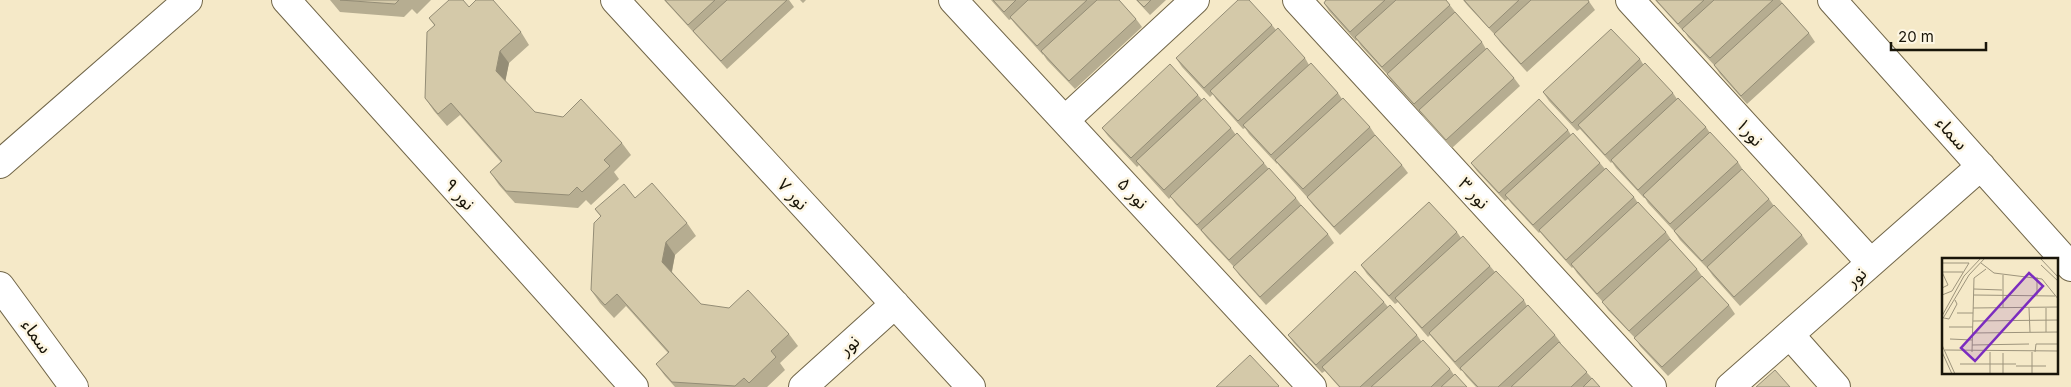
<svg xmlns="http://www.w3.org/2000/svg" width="2071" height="387" viewBox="0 0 2071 387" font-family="Inter,'Noto Sans Arabic',sans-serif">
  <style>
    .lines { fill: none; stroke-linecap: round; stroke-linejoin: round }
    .minor-casing { stroke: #716649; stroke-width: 30 }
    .minor { stroke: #fff; stroke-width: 28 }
    .wall { fill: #b6ad91 }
    .shaded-wall { fill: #948d76 }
    .building { fill: #d4c9a9; stroke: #948d76 }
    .labels { text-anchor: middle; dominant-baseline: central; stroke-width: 5; stroke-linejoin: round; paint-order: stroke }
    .street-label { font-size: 18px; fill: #191509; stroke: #fdf6e3 }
    .inset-road { fill: none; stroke: #9d947c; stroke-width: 1 }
    .view { fill: #7b2cbf; fill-opacity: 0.15; stroke: #7b2cbf; stroke-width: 2.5 }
    .inset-edge { fill: none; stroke: #191509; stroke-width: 2.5 }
  </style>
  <rect width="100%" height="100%" fill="#f5e9c8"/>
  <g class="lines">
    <g class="minor-casing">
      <path id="minor" d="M 286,0 L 634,387
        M 615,0 L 971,387
        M 953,0 L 1312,387
        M 1297,0 L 1652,387
        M 1630,0 L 1871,263
        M 1832,0 L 2071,267
        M 1065,120 L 1195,0
        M 0,164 L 188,0
        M 0,286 L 74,387
        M 1790,335 L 1836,387
        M 803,387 L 895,304
        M 1730,387 L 1981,166"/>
    </g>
    <use href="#minor" class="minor"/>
  </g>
  <path class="wall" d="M 330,0 L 431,0 L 417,14 L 412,9 L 404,17 L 340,12 Z
    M 664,0 L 789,0 L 794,7 L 727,69 Z
    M 800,0 L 806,0 L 803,3 Z
    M 991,0 L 1119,0 L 1136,19 L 1142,27 L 1075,89 L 1047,60 L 1043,54 L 1043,55 L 1016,25 L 1011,19 L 1009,20 Z
    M 1136,0 L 1166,0 L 1150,15 Z
    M 1326,0 L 1446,0 L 1456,13 L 1482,42 L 1486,49 L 1514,78 L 1520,86 L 1452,148 L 1425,119 L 1420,112 L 1393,83 L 1387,74 L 1361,46 L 1357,40 L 1356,41 L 1329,11 L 1324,3 Z
    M 1463,0 L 1588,0 L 1595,10 L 1527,72 L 1500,42 L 1496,36 L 1468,6 Z
    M 1655,0 L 1780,0 L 1809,33 L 1815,42 L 1747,104 L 1720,74 L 1714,65 L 1688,37 L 1685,32 L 1684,32 Z
    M 469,7 L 521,32 L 529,45 L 509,63 L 505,81 L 535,112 L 622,143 L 631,155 L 614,172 L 619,179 L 591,205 L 586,200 L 578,208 L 515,203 L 499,185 L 490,172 L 501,162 L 460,115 L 447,126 L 434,111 L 425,98 L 434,25 L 429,18 Z
    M 1272,25 L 1276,30 L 1305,58 L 1309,65 L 1338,93 L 1342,99 L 1370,127 L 1376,136 L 1402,165 L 1408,173 L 1340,235 L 1313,205 L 1307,197 L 1281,168 L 1277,163 L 1277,164 L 1249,134 L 1245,128 L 1243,129 L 1216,99 L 1213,94 L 1210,97 L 1182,67 L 1176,58 Z
    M 1640,59 L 1643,64 L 1673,93 L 1677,99 L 1706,127 L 1710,133 L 1738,162 L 1743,170 L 1743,171 L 1769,199 L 1774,206 L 1802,235 L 1808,244 L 1740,306 L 1713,276 L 1708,269 L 1680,240 L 1674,231 L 1648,203 L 1645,198 L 1644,198 L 1616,168 L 1612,162 L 1611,163 L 1580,129 L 1577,131 L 1549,101 L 1543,92 Z
    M 1198,95 L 1202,100 L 1231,128 L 1236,135 L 1264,163 L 1268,168 L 1296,198 L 1302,206 L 1328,234 L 1334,243 L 1266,305 L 1239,275 L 1234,267 L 1207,238 L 1203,233 L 1176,204 L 1171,197 L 1169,199 L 1142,169 L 1139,165 L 1137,167 L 1108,136 L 1102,128 Z
    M 1568,130 L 1571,135 L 1600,163 L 1605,169 L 1634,197 L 1638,203 L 1666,232 L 1672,241 L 1697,269 L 1702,276 L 1729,305 L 1735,314 L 1668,376 L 1640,346 L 1636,339 L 1608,310 L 1602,301 L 1577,273 L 1573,267 L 1572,268 L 1545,238 L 1540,232 L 1539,233 L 1511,203 L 1508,199 L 1505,201 L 1477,171 L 1471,163 Z
    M 635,198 L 687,223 L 696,236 L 675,255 L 672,272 L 701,304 L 789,334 L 798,346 L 780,363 L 785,370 L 767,387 L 675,387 L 665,376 L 656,364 L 668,353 L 626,306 L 614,318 L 600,303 L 591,290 L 601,217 L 595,209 Z
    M 1457,232 L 1461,238 L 1490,266 L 1495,272 L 1524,300 L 1527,306 L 1555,335 L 1561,343 L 1561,344 L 1600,387 L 1476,387 L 1466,376 L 1462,370 L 1461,371 L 1435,341 L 1430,335 L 1428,337 L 1398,302 L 1395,304 L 1367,274 L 1361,265 Z
    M 1384,302 L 1388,307 L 1417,335 L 1421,341 L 1450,369 L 1454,375 L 1467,387 L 1339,387 L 1325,371 L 1322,373 L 1294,343 L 1288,335 Z"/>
  <path class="shaded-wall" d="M 500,51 L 509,63 L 505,83 L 496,71 Z
    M 666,242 L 675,255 L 671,275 L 662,262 Z"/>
  <path class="building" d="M 340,0 L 399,0 L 395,4 Z
    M 449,0 L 463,0 L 469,7 L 476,0 L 493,0 L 521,32 L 500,51 L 496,71 L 535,112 L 563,117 L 581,99 L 622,143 L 604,160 L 610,166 L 582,192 L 577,187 L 569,195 L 506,191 L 490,172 L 502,161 L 451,103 L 438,114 L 425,98 L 427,32 L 435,25 L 429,18 Z
    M 665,0 L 715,0 L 688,25 Z
    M 727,0 L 787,0 L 721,61 L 693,31 Z
    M 993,0 L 1016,0 L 1004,12 Z
    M 1028,0 L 1087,0 L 1037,46 L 1010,17 Z
    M 1097,0 L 1119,0 L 1136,19 L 1069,81 L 1041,51 Z
    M 1137,0 L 1151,0 L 1144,7 Z
    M 1238,0 L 1249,0 L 1272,25 L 1204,88 L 1176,58 Z
    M 1326,0 L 1385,0 L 1350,32 L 1324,3 Z
    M 1396,0 L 1446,0 L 1450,5 L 1382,67 L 1355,37 Z
    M 1464,0 L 1519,0 L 1489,28 Z
    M 1531,0 L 1588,0 L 1589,2 L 1521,64 L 1494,34 Z
    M 1656,0 L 1704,0 L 1678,24 Z
    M 1714,0 L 1773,0 L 1710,58 L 1682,29 Z
    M 1782,3 L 1809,33 L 1741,96 L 1714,65 Z
    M 1455,12 L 1482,42 L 1414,104 L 1387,74 Z
    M 1278,28 L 1305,58 L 1238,121 L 1210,91 Z
    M 1611,29 L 1640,59 L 1572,123 L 1543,92 Z
    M 1487,48 L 1514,78 L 1446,140 L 1419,110 Z
    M 1311,63 L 1338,93 L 1271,155 L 1243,125 Z
    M 1645,63 L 1673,93 L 1605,155 L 1578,125 Z
    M 1170,64 L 1198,95 L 1131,158 L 1102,128 Z
    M 1204,98 L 1231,128 L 1164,190 L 1136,161 Z
    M 1343,98 L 1370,127 L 1303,189 L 1275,160 Z
    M 1678,98 L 1706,127 L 1638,190 L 1611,160 Z
    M 1539,99 L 1568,130 L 1499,193 L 1471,163 Z
    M 1710,132 L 1738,162 L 1670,224 L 1643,195 Z
    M 1237,133 L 1264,163 L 1197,225 L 1170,196 Z
    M 1573,133 L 1600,163 L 1533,225 L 1505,195 Z
    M 1375,135 L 1402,165 L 1334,227 L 1307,197 Z
    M 1269,168 L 1296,198 L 1229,260 L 1201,230 Z
    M 1606,168 L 1634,197 L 1566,260 L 1539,230 Z
    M 1742,169 L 1769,199 L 1702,261 L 1674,231 Z
    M 652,183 L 687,223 L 666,242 L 662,262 L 701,304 L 729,308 L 748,290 L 789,334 L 771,351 L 776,357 L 749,383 L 744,378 L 735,386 L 672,382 L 656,364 L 669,352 L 617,294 L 605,305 L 591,290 L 594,223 L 601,216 L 595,209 L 624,184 L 635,198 Z
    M 1429,202 L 1457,232 L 1389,296 L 1361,265 Z
    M 1638,202 L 1666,232 L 1597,294 L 1571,264 Z
    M 1301,205 L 1328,234 L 1260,297 L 1233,267 Z
    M 1774,205 L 1802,235 L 1734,297 L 1707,267 Z
    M 1463,236 L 1490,266 L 1422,328 L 1395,298 Z
    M 1670,239 L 1697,269 L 1629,331 L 1602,302 Z
    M 1355,271 L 1384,302 L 1316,365 L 1288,335 Z
    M 1496,271 L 1524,300 L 1455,362 L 1429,333 Z
    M 1702,276 L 1729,305 L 1662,367 L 1634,338 Z
    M 1390,305 L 1417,335 L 1360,387 L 1340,387 L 1322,367 Z
    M 1528,305 L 1555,335 L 1498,387 L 1478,387 L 1460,368 Z
    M 1423,340 L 1450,369 L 1431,387 L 1371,387 Z
    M 1559,342 L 1587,372 L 1571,387 L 1511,387 Z
    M 1250,355 L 1279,386 L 1278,387 L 1216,387 Z
    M 1775,370 L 1790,387 L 1756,387 Z
    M 1455,374 L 1467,387 L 1441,387 Z
    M 1592,378 L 1600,387 L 1583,387 Z"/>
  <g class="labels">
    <g class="street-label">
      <text transform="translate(1750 132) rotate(48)">نور۱</text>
      <text transform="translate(1952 133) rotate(48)">سماء</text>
      <text transform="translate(1133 193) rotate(47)">نور ۵</text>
      <text transform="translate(1474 193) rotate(47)">نور ۳</text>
      <text transform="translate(460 194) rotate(48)">نور ۹</text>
      <text transform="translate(793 194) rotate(47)">نور ۷</text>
      <text transform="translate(1856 277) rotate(-42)">نور</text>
      <text transform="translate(37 336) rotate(54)">سماء</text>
      <text transform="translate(849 345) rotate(-42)">نور</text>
    </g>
  </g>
  <g transform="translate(1942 258)">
    <rect width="116" height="116" fill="#f5e9c8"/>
    <path class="inset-road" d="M 98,0 L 117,20M 0,5 L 27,5M 39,5 L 52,15 L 100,21 L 117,42M 99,7 L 117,24M 0,14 L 6,27 L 0,30M 0,14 L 21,14M 32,31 L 60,32M 0,37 L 10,33 L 27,5M 32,37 L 113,38M 95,37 L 95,19M 31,50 L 117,49M 61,50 L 61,17M 87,50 L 88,74M 104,50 L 104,74M 15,55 L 31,55M 0,58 L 22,18 L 39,0M 2,60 L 7,61 L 15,46 L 13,42M 0,62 L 27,17 L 43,0M 31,63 L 117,62M 7,69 L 31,69M 30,75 L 117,74M 8,81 L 30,82M 0,87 L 13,116M 30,87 L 87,86M 3,92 L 117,93M 0,94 L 10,116M 30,94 L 32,20 L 44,11M 48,94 L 48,116M 90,94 L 90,116M 93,94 L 94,86 L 117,86M 61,95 L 61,116M 18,106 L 74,106M 74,108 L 104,108"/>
    <path class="view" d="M 87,15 L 101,28 L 33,103 L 19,90 Z"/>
    <rect width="116" height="116" class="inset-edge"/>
  </g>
  <path d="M1891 42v8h95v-8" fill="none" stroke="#191509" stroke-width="2.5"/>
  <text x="1898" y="42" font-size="15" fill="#191509" stroke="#fdf6e3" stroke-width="4" paint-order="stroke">20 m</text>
</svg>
